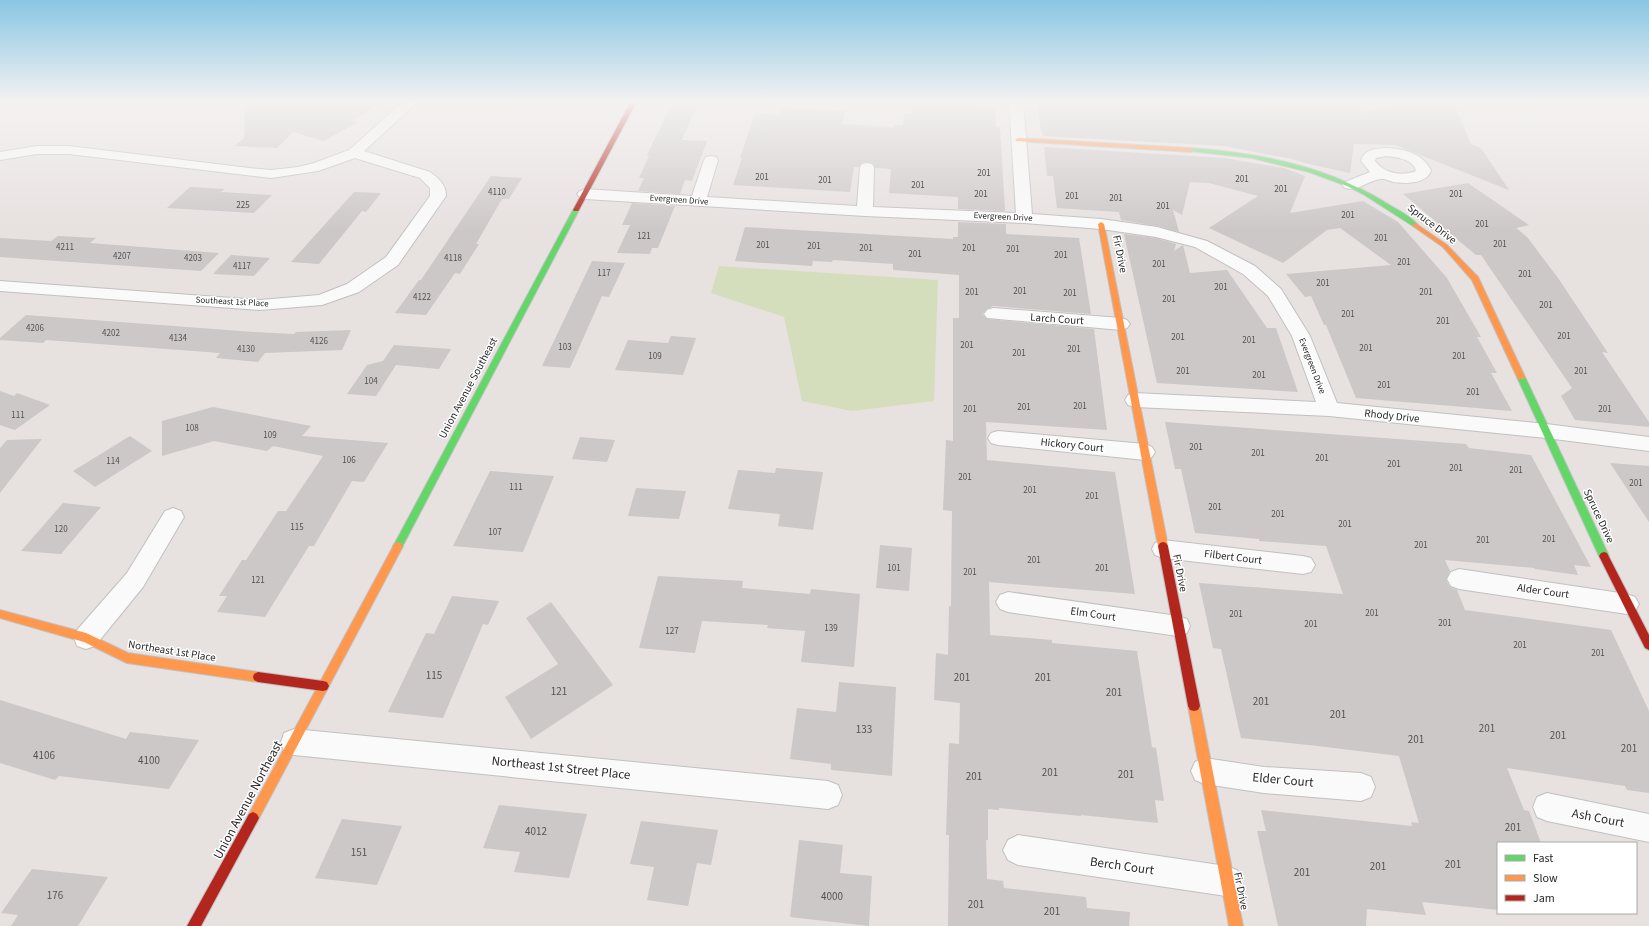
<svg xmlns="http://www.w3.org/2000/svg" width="1649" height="926" viewBox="0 0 1649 926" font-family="'Source Sans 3',sans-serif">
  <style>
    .green { fill: #d5debc }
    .building { fill: #ccc8c7 }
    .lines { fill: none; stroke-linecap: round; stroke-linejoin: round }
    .street-casing { stroke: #c1c0c1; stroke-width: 2 }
    .fast-casing { stroke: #c1c0c1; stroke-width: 2 }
    .slow-casing { stroke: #c1c0c1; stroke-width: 2 }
    .jam-casing { stroke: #c1c0c1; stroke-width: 2 }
    .street { fill: #fbfafa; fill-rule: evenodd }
    .fast { fill: #63d668; fill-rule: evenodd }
    .slow { fill: #ff974d; fill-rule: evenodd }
    .jam { fill: #b3261e; fill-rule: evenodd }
    .labels { text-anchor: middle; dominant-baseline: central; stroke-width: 3; stroke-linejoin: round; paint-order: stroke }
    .number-label { font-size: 9px; fill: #545252 }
    .far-street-label { font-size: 9px; fill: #292929; stroke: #fff }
    .street-label { font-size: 11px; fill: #292929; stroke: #fff }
    .near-number-label { font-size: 11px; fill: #545252 }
    .near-street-label { font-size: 13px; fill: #292929; stroke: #fff }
  </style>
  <rect width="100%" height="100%" fill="#e7e1e0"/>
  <path class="green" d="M 719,266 L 938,280 L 934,401 L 852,411 L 802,401 L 784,317 L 711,293 Z"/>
  <path class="building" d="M 245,101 L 384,101 L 353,120 L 358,122 L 324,141 L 293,132 L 277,148 L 235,146 L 244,138 Z
    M 673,101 L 698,103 L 682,140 L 707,141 L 692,181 L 685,180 L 680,194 L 638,191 L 644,178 L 639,178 L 649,156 L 647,155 Z
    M 913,101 L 934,102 L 934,104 L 995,107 L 996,127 L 1000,127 L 1005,211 L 958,209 L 958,197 L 889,193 L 891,169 L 875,168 L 873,163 L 867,162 L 862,163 L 858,167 L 854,167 L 850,192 L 733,185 L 742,158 L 740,158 L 755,113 L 780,115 L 782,108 L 845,111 L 842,124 L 894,127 L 894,125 L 903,125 L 904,113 L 912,114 Z
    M 1037,101 L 1355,101 L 1363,114 L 1403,101 L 1453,102 L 1471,144 L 1481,148 L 1509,190 L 1395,145 L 1354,144 L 1350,173 L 1309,164 L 1292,159 L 1224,146 L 1043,136 L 1042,131 L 1041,131 Z
    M 1044,147 L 1224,158 L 1284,168 L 1305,176 L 1290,213 L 1363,201 L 1398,222 L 1447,278 L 1481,337 L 1477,337 L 1497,373 L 1491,373 L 1512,411 L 1356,398 L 1326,325 L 1324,325 L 1311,296 L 1305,297 L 1286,274 L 1391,265 L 1340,228 L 1327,230 L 1283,263 L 1209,228 L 1258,196 L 1209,183 L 1190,182 L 1182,215 L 1173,210 L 1179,232 L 1157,226 L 1121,220 L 1119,212 L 1057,208 L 1053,176 L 1047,176 Z
    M 491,176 L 522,178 L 509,199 L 502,199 L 476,244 L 479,244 L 460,274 L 455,273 L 426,315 L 395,313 L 419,280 L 421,280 Z
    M 1468,183 L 1529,225 L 1516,228 L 1527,237 L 1558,278 L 1608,353 L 1602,352 L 1649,422 L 1649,427 L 1575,420 L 1561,396 L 1572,388 L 1481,255 L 1476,255 L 1403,194 Z
    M 190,187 L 225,189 L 221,192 L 272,195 L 254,213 L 167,208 Z
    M 354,192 L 381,193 L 366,212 L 362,211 L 319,264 L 291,262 Z
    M 632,203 L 675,206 L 658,248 L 652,248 L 650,254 L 617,253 L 630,225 L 622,225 Z
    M 958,222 L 1006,224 L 1006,234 L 1079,238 L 1091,314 L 993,306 L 987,309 L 982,314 L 987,319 L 1094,329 L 1107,430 L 986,422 L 987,460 L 1115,472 L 1135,594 L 989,582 L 990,635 L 1052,640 L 1052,643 L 1137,651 L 1152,747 L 1156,748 L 1164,801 L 1155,800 L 1158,823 L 1081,815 L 1081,816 L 999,808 L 999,810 L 988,809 L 988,840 L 986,840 L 987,879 L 1003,881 L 1004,888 L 1086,897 L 1087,908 L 1130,912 L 1129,926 L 948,926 L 949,835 L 946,835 L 949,743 L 959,744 L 960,703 L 934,700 L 936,653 L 948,655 L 949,606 L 951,606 L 952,511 L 943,510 L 946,440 L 953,441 L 953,318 L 959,318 L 959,275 L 893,270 L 893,264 L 833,260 L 832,262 L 813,261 L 812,266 L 735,261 L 745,227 L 953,239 L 953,237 L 958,237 Z
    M 1124,234 L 1156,238 L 1176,244 L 1174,251 L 1183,245 L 1190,273 L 1227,270 L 1267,328 L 1276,328 L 1298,392 L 1157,383 Z
    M 58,236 L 96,238 L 90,243 L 219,253 L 201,271 L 0,257 L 0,238 L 51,241 Z
    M 231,255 L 270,258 L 254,276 L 213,274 Z
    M 592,261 L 625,263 L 609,297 L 602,296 L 570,368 L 542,366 Z
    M 26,315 L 254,332 L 294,334 L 296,332 L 351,330 L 342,350 L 265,353 L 258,362 L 216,358 L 220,353 L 46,340 L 43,343 L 0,340 L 0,338 Z
    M 671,336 L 696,338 L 683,375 L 615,370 L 628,340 L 668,343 Z
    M 394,345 L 451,349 L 439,369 L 396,365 L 376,396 L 347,394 L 367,365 L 383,361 Z
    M 0,391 L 14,396 L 17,393 L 50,405 L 15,430 L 0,425 Z
    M 213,407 L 311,426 L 302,436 L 388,443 L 364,482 L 352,481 L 314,546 L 309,546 L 265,617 L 217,612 L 227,596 L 219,596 L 242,560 L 246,560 L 278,511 L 286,511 L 323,456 L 273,446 L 267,451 L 214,441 L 162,456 L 162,421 Z
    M 1165,422 L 1466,444 L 1469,448 L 1531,455 L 1591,567 L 1574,565 L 1578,575 L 1535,569 L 1534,568 L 1445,560 L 1450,571 L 1446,580 L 1450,587 L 1457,590 L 1465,610 L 1611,630 L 1649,711 L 1649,793 L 1627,790 L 1625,786 L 1507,768 L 1524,810 L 1529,811 L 1541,843 L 1498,843 L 1498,910 L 1422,902 L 1426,915 L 1367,909 L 1366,926 L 1278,926 L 1257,831 L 1266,831 L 1261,810 L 1412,826 L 1411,822 L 1419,823 L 1399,756 L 1318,746 L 1241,738 L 1221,649 L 1213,648 L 1199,583 L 1343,594 L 1326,546 L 1259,541 L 1259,539 L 1195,533 L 1181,469 L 1175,469 Z
    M 130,436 L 152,451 L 95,487 L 73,471 Z
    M 580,437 L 615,440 L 607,462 L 572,459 Z
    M 42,439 L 0,493 L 0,448 L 7,440 Z
    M 1610,463 L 1649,466 L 1649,522 Z
    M 776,468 L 823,472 L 813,530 L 778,526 L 780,514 L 728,509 L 738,470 L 775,473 Z
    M 490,471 L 554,476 L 523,552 L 453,546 Z
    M 636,488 L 686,491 L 679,519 L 628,516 Z
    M 63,503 L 101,507 L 61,554 L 21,551 Z
    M 880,545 L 912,548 L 909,591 L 876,588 Z
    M 658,576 L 743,581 L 742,588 L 810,594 L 811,589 L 860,594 L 854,667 L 801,662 L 805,631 L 767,628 L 768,625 L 702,621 L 695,653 L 639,648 Z
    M 452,596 L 499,601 L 488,625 L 483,624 L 443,718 L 388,712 L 426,633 L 434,634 Z
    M 551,602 L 613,685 L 531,739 L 505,697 L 558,664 L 526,618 Z
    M 839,682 L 896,687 L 892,776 L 831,770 L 831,764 L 790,759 L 797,708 L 836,712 Z
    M 0,700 L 126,739 L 130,732 L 199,740 L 169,789 L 59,776 L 55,780 L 0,763 Z
    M 499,805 L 587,814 L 569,878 L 514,872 L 520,852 L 483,848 Z
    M 342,819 L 402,826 L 377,885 L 315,878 Z
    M 641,821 L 718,830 L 711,865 L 697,863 L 688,906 L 647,900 L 654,867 L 630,864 Z
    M 799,840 L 843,845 L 840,873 L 872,876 L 869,926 L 790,917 Z
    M 32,869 L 108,877 L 78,926 L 11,926 L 18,915 L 1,913 Z"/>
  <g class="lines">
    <g class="street-casing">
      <path id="street" d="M 404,101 L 419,101 L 364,151 L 430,172 C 439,179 446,184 446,196 L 398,265 L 359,292 L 322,305 L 260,310 L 0,291 L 0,281 L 260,300 L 319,295 L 347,284 L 386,257 L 430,196 L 430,188 L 420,178 L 355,158 L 318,171 L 271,178 L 69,154 L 37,154 L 0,160 L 0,152 L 37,146 L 69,146 L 249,168 L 271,170 L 298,167 L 314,163 L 349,150 Z
        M 1009,101 L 1023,101 L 1032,214 L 1101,219 L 1157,227 L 1207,241 L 1255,266 L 1281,289 L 1310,336 L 1337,403 L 1546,424 L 1649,437 L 1649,451 L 1546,438 L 1329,416 L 1135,407 L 1128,405 L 1125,400 L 1128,395 L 1135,393 L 1316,402 L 1292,336 L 1268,296 L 1243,274 L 1195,247 L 1156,237 L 1101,229 L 1024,223 L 865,216 L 585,199 L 580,197 L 577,194 L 580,191 L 585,189 L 692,196 L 704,160 L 706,157 L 711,156 L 716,157 L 718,160 L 707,197 L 857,206 L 860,167 L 862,164 L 867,163 L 872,164 L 874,167 L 873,207 L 1016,213 Z
        M 1386,148 C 1404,149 1422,153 1431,170 C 1428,184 1405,184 1393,182 C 1389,181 1384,178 1381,179 C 1368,180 1358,192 1345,188 L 1342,185 L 1345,182 L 1370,172 L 1361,161 C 1364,149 1375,149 1386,148 ZM 1386,156 C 1396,157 1414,159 1416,171 C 1402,177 1384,173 1375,161 L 1376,158 Z
        M 993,308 L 1121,318 L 1127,320 L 1130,324 L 1127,328 L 1121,330 L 987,318 L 984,314 L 987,310 Z
        M 998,431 L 1145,444 L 1152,447 L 1155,452 L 1152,457 L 1145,460 L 998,445 L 991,443 L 988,438 L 991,433 Z
        M 173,508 L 181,511 L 184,517 L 143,587 L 95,646 L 86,649 L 77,646 L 74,638 L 77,630 L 127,573 L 165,511 Z
        M 1163,540 L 1303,556 L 1311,558 L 1315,565 L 1311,572 L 1303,574 L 1163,558 L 1155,555 L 1152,549 L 1155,543 Z
        M 1459,569 L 1627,594 L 1635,597 L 1639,604 L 1635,611 L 1627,614 L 1459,589 L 1451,586 L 1447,579 L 1451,572 Z
        M 1008,592 L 1178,616 L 1187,619 L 1190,626 L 1187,633 L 1178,636 L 1008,612 L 1000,609 L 996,602 L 1000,595 Z
        M 294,729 L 828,781 L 838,785 L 842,795 L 838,805 L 828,809 L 294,755 L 284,751 L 281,742 L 284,733 Z
        M 1205,758 L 1264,767 L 1361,773 L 1371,777 L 1375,787 L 1371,797 L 1361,801 L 1264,793 L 1205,784 L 1195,780 L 1191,771 L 1195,762 Z
        M 1547,793 L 1649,814 L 1649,842 L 1547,821 L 1537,817 L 1533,807 L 1537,797 Z
        M 1018,835 L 1226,866 L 1237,870 L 1241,881 L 1237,892 L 1226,896 L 1018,865 L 1008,860 L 1003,850 L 1008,840 Z"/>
    </g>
    <g class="fast-casing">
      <path id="fast" d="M 1191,148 C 1261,153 1331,167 1391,206 C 1400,211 1411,217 1418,225 L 1415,227 L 1413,226 L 1363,194 L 1347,186 L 1309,172 L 1252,158 L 1189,151 L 1188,150 Z
        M 576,208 L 579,210 L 401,549 L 398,550 L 395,549 L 393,546 L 395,543 L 573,210 Z
        M 1521,374 L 1525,377 L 1609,556 L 1607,559 L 1604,560 L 1601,559 L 1599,556 L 1517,377 Z"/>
    </g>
    <g class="slow-casing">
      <path id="slow" d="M 1018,138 L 1191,148 L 1194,150 L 1191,152 L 1016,141 L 1015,140 Z
        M 1101,222 L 1104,224 L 1168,546 L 1166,549 L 1163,550 L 1160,549 L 1158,546 L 1098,224 Z
        M 1415,223 L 1447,245 L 1478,277 L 1525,377 L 1524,379 L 1518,379 L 1517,377 L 1472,280 L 1443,247 L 1413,226 L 1413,224 Z
        M 398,542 L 401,543 L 403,546 L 257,822 L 253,824 L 249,822 L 247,818 L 249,814 L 395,543 Z
        M 0,610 L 86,633 L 128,653 L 258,672 L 262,674 L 263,677 L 262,680 L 258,682 L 127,663 L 84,642 L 0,618 Z
        M 1194,701 L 1198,702 L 1200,706 L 1243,926 L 1229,926 L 1188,706 L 1190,702 Z"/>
    </g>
    <g class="jam-casing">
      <path id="jam" d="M 631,101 L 637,101 L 579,210 L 578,211 L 574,211 L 573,210 Z
        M 1163,542 L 1166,543 L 1168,546 L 1200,706 L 1198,710 L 1194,711 L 1190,710 L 1188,706 L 1158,546 L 1160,543 Z
        M 1604,552 L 1607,553 L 1649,635 L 1649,650 L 1645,648 L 1599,556 L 1601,553 Z
        M 258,672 L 323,681 L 327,682 L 329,686 L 327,690 L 323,691 L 258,682 L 254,680 L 253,677 L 254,674 Z
        M 253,812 L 257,814 L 259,818 L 257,822 L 201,926 L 187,926 L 249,814 Z"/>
    </g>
    <use href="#street" class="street"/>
    <use href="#fast" class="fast"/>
    <use href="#slow" class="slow"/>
    <use href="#jam" class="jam"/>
  </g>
  <linearGradient id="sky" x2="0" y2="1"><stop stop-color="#89c6e4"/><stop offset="0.44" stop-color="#f4f2f1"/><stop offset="1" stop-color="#f4f2f1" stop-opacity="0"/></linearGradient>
  <rect width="1649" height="231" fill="url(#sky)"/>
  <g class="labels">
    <g class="number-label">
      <text x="984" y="173">201</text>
      <text x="762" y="177">201</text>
      <text x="1242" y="179">201</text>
      <text x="825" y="180">201</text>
      <text x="918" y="185">201</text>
      <text x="1281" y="189">201</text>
      <text x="497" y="192">4110</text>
      <text x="981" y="194">201</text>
      <text x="1456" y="194">201</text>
      <text x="1072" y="196">201</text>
      <text x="1116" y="198">201</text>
      <text x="243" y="205">225</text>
      <text x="1163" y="206">201</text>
      <text x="1348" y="215">201</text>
      <text x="1482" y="224">201</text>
      <text x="644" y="236">121</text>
      <text x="1381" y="238">201</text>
      <text x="1500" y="244">201</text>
      <text x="763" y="245">201</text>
      <text x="814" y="246">201</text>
      <text x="65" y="247">4211</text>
      <text x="866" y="248">201</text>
      <text x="969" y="248">201</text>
      <text x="1013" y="249">201</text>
      <text x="915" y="254">201</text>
      <text x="1061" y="255">201</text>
      <text x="122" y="256">4207</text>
      <text x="193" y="258">4203</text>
      <text x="453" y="258">4118</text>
      <text x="1404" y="262">201</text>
      <text x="1159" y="264">201</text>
      <text x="242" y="266">4117</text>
      <text x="604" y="273">117</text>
      <text x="1525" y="274">201</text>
      <text x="1323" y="283">201</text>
      <text x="1221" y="287">201</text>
      <text x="1020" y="291">201</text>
      <text x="972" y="292">201</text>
      <text x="1426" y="292">201</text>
      <text x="1070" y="293">201</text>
      <text x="422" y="297">4122</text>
      <text x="1169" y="299">201</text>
      <text x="1546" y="305">201</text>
      <text x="1348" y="314">201</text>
      <text x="1443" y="321">201</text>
      <text x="35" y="328">4206</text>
      <text x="111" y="333">4202</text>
      <text x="1564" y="336">201</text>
      <text x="1178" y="337">201</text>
      <text x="178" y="338">4134</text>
      <text x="1249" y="340">201</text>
      <text x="319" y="341">4126</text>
      <text x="967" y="345">201</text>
      <text x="565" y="347">103</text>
      <text x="1366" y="348">201</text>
      <text x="246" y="349">4130</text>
      <text x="1074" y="349">201</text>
      <text x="1019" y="353">201</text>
      <text x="655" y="356">109</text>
      <text x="1459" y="356">201</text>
      <text x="1183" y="371">201</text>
      <text x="1581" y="371">201</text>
      <text x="1259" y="375">201</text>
      <text x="371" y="381">104</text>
      <text x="1384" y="385">201</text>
      <text x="1473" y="392">201</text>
      <text x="1080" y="406">201</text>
      <text x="1024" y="407">201</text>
      <text x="970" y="409">201</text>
      <text x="1605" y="409">201</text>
      <text x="18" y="415">111</text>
      <text x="192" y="428">108</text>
      <text x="270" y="435">109</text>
      <text x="1196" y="447">201</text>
      <text x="1258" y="453">201</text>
      <text x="1322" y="458">201</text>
      <text x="349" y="460">106</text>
      <text x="113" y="461">114</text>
      <text x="1394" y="464">201</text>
      <text x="1456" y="468">201</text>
      <text x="1516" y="470">201</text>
      <text x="965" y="477">201</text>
      <text x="1636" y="483">201</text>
      <text x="516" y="487">111</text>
      <text x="1030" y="490">201</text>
      <text x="1092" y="496">201</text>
      <text x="1215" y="507">201</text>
      <text x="1278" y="514">201</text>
      <text x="1345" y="524">201</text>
      <text x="297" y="527">115</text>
      <text x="61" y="529">120</text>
      <text x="495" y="532">107</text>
      <text x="1549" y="539">201</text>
      <text x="1483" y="540">201</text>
      <text x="1421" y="545">201</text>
      <text x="1034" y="560">201</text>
      <text x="894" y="568">101</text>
      <text x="1102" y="568">201</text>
      <text x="970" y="572">201</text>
      <text x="258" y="580">121</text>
      <text x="1372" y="613">201</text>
      <text x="1236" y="614">201</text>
      <text x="1445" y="623">201</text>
      <text x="1311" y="624">201</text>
      <text x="831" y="628">139</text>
      <text x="672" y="631">127</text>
      <text x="1520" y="645">201</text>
      <text x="1598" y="653">201</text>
    </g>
    <g class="far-street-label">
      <text transform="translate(679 200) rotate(4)">Evergreen Drive</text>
      <text transform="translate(1003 217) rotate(3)">Evergreen Drive</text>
      <text transform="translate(232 302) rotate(3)">Southeast 1st Place</text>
      <text transform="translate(1312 366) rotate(69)">Evergreen Drive</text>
    </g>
    <g class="street-label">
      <text transform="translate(1432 224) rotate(37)">Spruce Drive</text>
      <text transform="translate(1120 254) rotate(79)">Fir Drive</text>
      <text transform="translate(1057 319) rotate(4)">Larch Court</text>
      <text transform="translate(468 388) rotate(-62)">Union Avenue Southeast</text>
      <text transform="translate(1392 416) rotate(6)">Rhody Drive</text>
      <text transform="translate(1072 445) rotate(6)">Hickory Court</text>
      <text transform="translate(1599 516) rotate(65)">Spruce Drive</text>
      <text transform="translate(1233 557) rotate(7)">Filbert Court</text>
      <text transform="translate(1180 573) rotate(79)">Fir Drive</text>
      <text transform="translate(1543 591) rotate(8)">Alder Court</text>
      <text transform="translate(1093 614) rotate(8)">Elm Court</text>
      <text transform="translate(172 651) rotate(9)">Northeast 1st Place</text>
      <text transform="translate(1241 891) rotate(79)">Fir Drive</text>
    </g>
    <g class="near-number-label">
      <text x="434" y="675">115</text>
      <text x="962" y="677">201</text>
      <text x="1043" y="677">201</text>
      <text x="559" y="691">121</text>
      <text x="1114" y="692">201</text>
      <text x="1261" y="701">201</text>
      <text x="1338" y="714">201</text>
      <text x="1487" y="728">201</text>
      <text x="864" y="729">133</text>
      <text x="1558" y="735">201</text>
      <text x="1416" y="739">201</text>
      <text x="1629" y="748">201</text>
      <text x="44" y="755">4106</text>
      <text x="149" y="760">4100</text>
      <text x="1050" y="772">201</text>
      <text x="1126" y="774">201</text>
      <text x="974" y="776">201</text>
      <text x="1513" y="827">201</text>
      <text x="536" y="831">4012</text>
      <text x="359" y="852">151</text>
      <text x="1453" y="864">201</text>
      <text x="1378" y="866">201</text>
      <text x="1302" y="872">201</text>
      <text x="55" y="895">176</text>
      <text x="832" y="896">4000</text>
      <text x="976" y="904">201</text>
      <text x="1052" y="911">201</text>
    </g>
    <g class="near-street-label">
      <text transform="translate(561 768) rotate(6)">Northeast 1st Street Place</text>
      <text transform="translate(1283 780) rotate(5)">Elder Court</text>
      <text transform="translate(248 800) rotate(-62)">Union Avenue Northeast</text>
      <text transform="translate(1598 818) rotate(11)">Ash Court</text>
      <text transform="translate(1122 866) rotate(8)">Berch Court</text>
    </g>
  </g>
  <rect x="1497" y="842" width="140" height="72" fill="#ffffff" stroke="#a9a9a9"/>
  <rect x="1505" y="855" width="20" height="6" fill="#63d668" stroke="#a9a9a9"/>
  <text x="1533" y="862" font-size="12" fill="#292929">Fast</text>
  <rect x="1505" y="875" width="20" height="6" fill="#ff974d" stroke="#a9a9a9"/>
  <text x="1533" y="882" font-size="12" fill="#292929">Slow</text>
  <rect x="1505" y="895" width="20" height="6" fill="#b3261e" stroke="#a9a9a9"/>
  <text x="1533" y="902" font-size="12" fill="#292929">Jam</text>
</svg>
